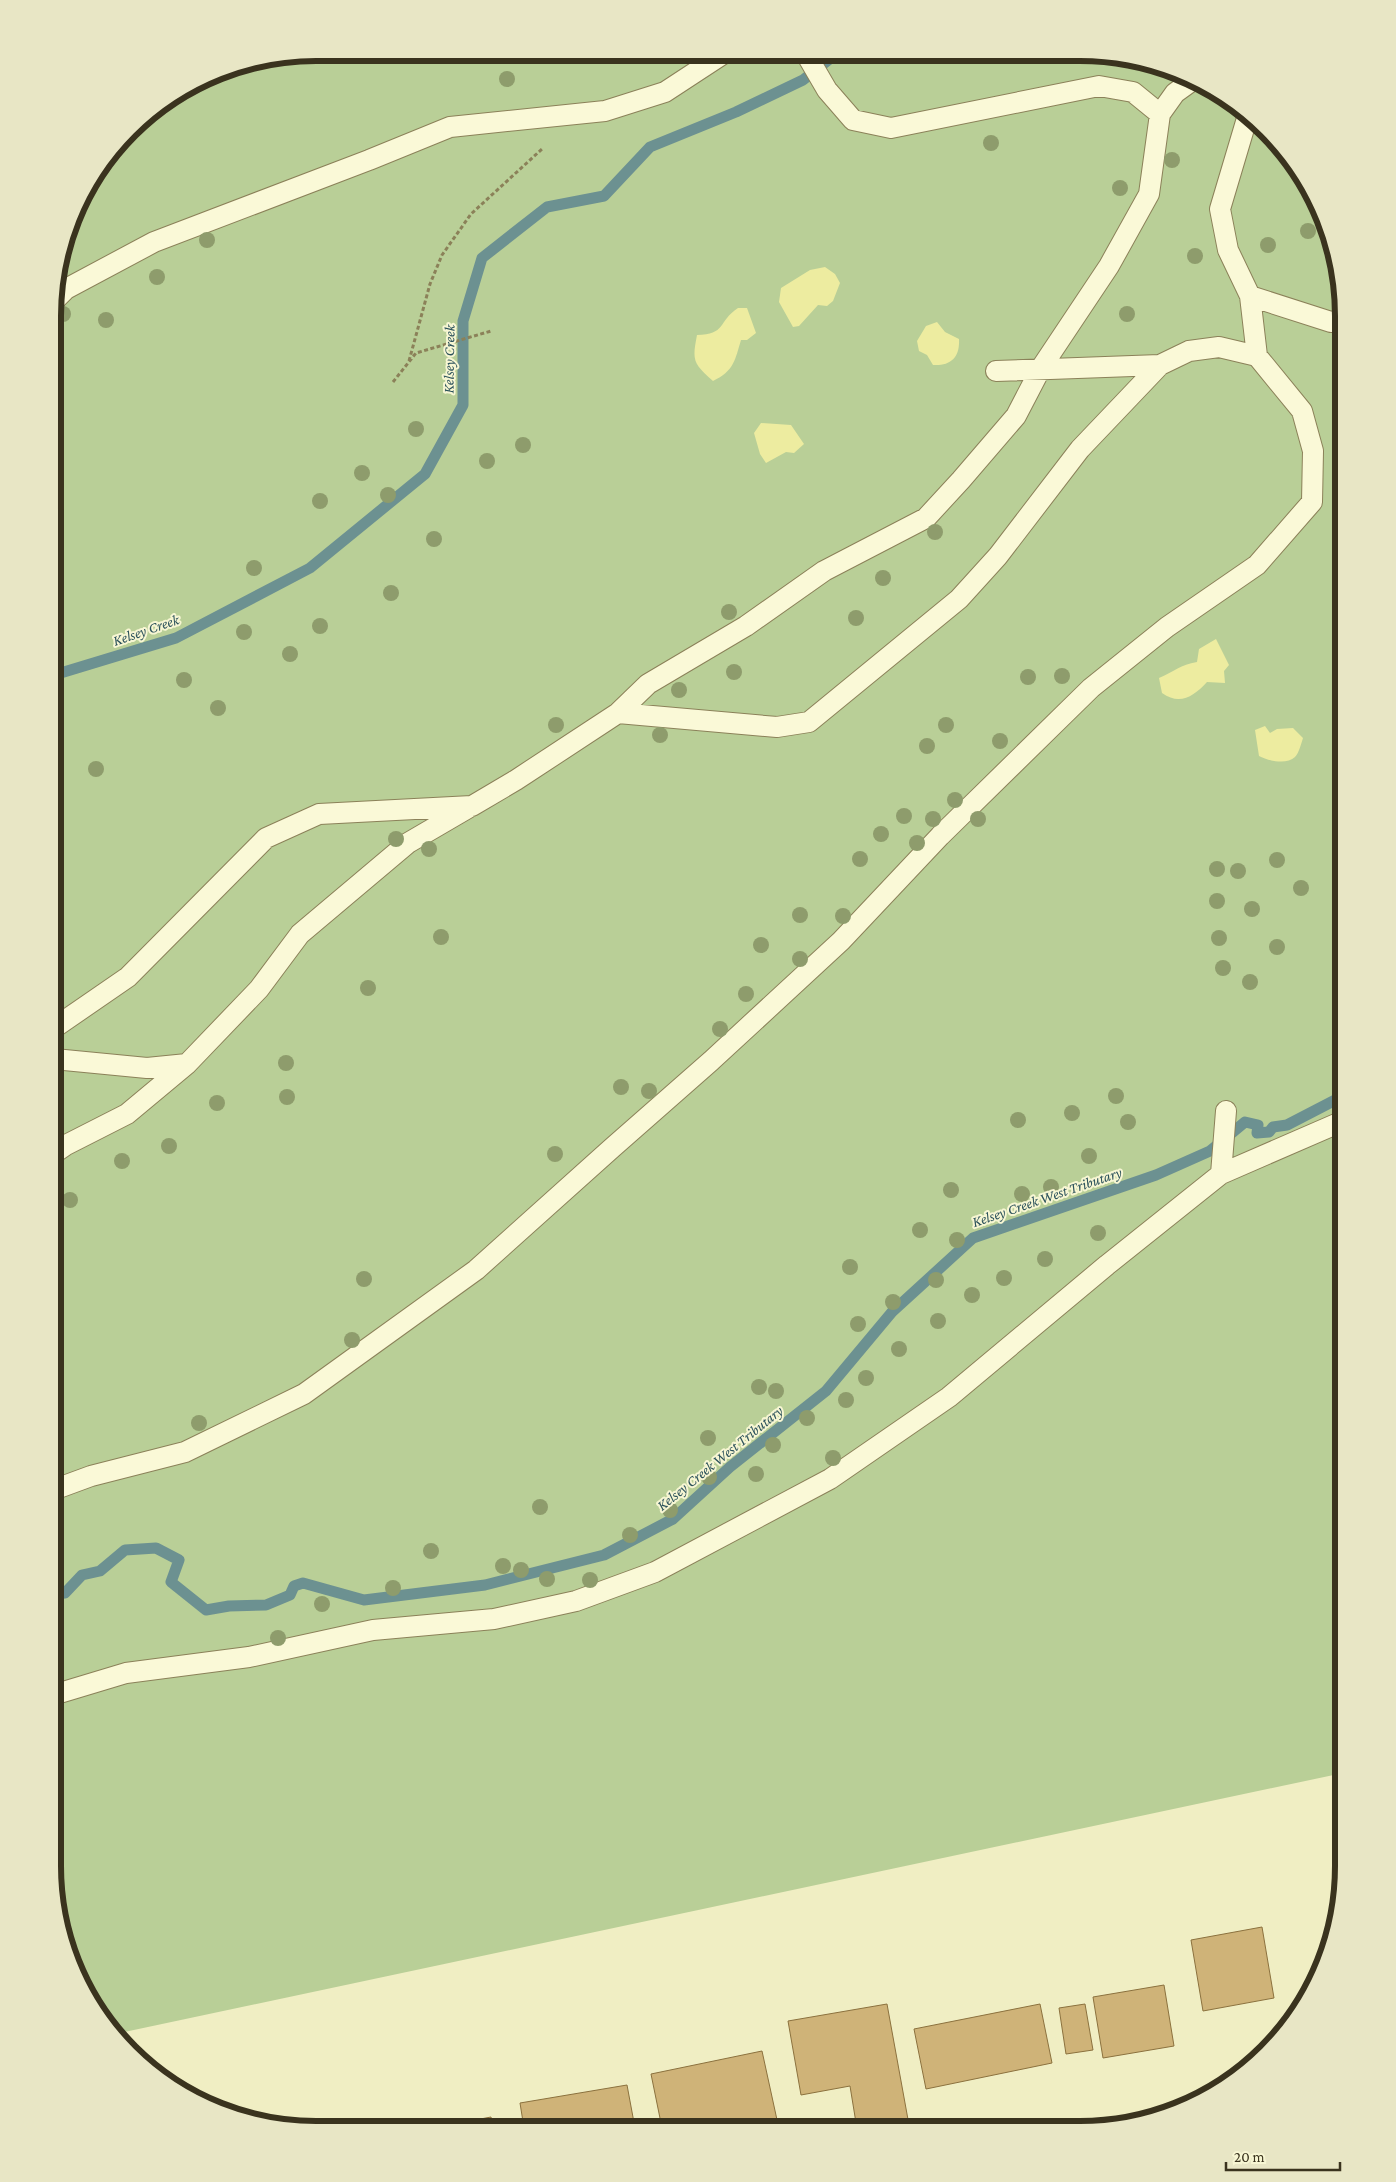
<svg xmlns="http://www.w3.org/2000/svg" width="1396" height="2182" viewBox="0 0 1396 2182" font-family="'Crimson Pro',serif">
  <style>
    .green { fill: #b9cf97 }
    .sand { fill: #edeca0 }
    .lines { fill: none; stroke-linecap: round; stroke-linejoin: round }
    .stream { stroke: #6c9191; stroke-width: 11 }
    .building { fill: #cfb378; stroke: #8b713e }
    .service-casing { stroke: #8b8159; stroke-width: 22 }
    .path { stroke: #8b8159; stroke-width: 3; stroke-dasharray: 4 2.5; stroke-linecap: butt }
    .service { stroke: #faf9d7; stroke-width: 20 }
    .tree { fill: #8e9c6c }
    .labels { text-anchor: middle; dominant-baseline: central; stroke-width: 4; stroke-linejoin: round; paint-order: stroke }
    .water-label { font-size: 15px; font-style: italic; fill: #2c525b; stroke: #f7f6d3 }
    .rim { fill: none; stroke: #3a331e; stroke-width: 6 }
  </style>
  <rect width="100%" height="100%" fill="#f0eec3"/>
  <path class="green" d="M 316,53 L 1115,55 L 1181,72 L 1240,107 L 1289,155 L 1323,215 L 1343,316 L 1343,1773 L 115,2034 L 107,2027 L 73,1967 L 53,1866 L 55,282 L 80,199 L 142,118 L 215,72 Z"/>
  <path class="sand" d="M 825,267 L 835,274 L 840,283 L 833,301 L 827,306 L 818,305 L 799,326 L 793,327 L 779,302 L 781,288 L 810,270 Z
    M 738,308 L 747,308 L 756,333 L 747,340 L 741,340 C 735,360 734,371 713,381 C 693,363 692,361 697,335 C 726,335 718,321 738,308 Z
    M 937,322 L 945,332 L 959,339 C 960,357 951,366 933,365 L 927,355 L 919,351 L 917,341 L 926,326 Z
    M 761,423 L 791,425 L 804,444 L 794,453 L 786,452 L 766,463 L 760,454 L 754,433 Z
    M 1216,639 L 1229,665 L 1224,671 L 1225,683 L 1207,682 C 1194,696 1180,706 1162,693 L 1159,678 C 1175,671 1180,665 1197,662 L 1199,649 Z
    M 1265,726 L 1270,733 L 1277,729 L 1293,728 L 1303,738 C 1301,744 1299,753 1295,757 C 1287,765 1268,761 1259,756 L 1255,730 Z"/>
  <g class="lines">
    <path class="stream" d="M 54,675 L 176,638 L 310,568 L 425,474 L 463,405 L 463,321 L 482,258 L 547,207 L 604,196 L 650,147 L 736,112 L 803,80 L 836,54
      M 53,1594 L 65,1593 L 82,1575 L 100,1571 L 125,1550 L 156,1548 L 179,1560 L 171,1582 L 206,1610 L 229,1606 L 266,1605 L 290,1595 L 294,1586 L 303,1583 L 364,1600 L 485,1585 L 604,1555 L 673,1519 L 730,1467 L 826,1391 L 892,1312 L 973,1238 L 1156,1175 L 1210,1151 L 1245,1122 L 1258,1125 L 1257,1133 L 1269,1132 L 1273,1127 L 1287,1125 L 1343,1096"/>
  </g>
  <path class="building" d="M 1262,1927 L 1274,1998 L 1203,2011 L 1191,1940 Z
    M 1164,1985 L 1174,2046 L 1103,2058 L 1093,1997 Z
    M 887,2004 L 909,2125 L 885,2129 L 857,2129 L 850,2086 L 801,2095 L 788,2021 Z
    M 1040,2004 L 1052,2063 L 926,2089 L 914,2029 Z
    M 1085,2004 L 1093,2050 L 1066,2054 L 1059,2008 Z
    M 762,2051 L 779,2129 L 732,2129 L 731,2124 L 708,2128 L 662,2128 L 651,2074 Z
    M 627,2085 L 635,2128 L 524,2128 L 520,2103 Z
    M 491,2117 L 493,2128 L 433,2128 Z"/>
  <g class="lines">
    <g class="service-casing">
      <path id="service" d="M 1160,114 L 1175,93 L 1193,80
        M 1248,115 L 1220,209 L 1228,250 L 1250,296 L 1331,322 L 1343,321
        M 1250,296 L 1257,356
        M 55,300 L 66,289 L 154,242 L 369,160 L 450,127 L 605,111 L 665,92 L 723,54
        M 996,371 L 1160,365
        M 618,713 L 648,684 L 746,626 L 824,571 L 926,518 L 961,480 L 1016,416 L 1041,368 L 1109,266 L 1149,194 L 1160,114 L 1133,92 L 1099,86 L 891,128 L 853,120 L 827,90 L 806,54
        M 54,1059 L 147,1068 L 187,1064
        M 53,1154 L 66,1145 L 127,1114 L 187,1064 L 259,989 L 300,934 L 408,843 L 468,808
        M 1221,1174 L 1226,1111
        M 53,1490 L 91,1476 L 185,1452 L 304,1394 L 476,1270 L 612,1148 L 711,1061 L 841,941 L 940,836 L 1091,688 L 1167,627 L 1257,565 L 1312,502 L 1313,451 L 1302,411 L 1257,356 L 1219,347 L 1189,351 L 1160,365 L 1080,449 L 998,556 L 959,599 L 809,722 L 777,727 L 618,713 L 516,780 L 472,806 L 319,814 L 266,838 L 128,977 L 54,1028
        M 53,1695 L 126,1673 L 249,1657 L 373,1630 L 494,1619 L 576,1601 L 655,1572 L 830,1479 L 949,1397 L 1107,1265 L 1221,1174 L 1343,1121"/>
    </g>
    <path class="path" d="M 409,361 L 430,284 L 442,255 L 471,214 L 542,149
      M 393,382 L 416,353 L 491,331"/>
    <use href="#service" class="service"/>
  </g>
  <g class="tree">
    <circle cx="507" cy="79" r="8"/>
    <circle cx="991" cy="143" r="8"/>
    <circle cx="1172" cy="160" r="8"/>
    <circle cx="1120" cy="188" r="8"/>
    <circle cx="1308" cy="231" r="8"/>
    <circle cx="207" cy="240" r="8"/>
    <circle cx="1268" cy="245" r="8"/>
    <circle cx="1195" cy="256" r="8"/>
    <circle cx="157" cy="277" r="8"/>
    <circle cx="63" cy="314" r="8"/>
    <circle cx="1127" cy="314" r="8"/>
    <circle cx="106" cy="320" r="8"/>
    <circle cx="416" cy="429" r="8"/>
    <circle cx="523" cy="445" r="8"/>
    <circle cx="487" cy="461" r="8"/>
    <circle cx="362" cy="473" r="8"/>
    <circle cx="388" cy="495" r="8"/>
    <circle cx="320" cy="501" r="8"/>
    <circle cx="935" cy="532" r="8"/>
    <circle cx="434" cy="539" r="8"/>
    <circle cx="254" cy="568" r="8"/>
    <circle cx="883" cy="578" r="8"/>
    <circle cx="391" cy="593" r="8"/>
    <circle cx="729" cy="612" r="8"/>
    <circle cx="856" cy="618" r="8"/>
    <circle cx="320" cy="626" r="8"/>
    <circle cx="244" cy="632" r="8"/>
    <circle cx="290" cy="654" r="8"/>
    <circle cx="734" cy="672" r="8"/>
    <circle cx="1062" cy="676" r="8"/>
    <circle cx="1028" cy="677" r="8"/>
    <circle cx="184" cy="680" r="8"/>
    <circle cx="679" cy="690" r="8"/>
    <circle cx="218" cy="708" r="8"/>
    <circle cx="556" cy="725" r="8"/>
    <circle cx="946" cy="725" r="8"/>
    <circle cx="660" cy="735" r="8"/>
    <circle cx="1000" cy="741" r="8"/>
    <circle cx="927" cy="746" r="8"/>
    <circle cx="96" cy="769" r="8"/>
    <circle cx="955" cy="800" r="8"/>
    <circle cx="904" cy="816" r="8"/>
    <circle cx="933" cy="819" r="8"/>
    <circle cx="978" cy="819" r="8"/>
    <circle cx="881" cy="834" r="8"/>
    <circle cx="396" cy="839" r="8"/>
    <circle cx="917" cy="843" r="8"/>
    <circle cx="429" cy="849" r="8"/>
    <circle cx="860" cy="859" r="8"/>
    <circle cx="1277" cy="860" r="8"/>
    <circle cx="1217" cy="869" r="8"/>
    <circle cx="1238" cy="871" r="8"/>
    <circle cx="1301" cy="888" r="8"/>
    <circle cx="1217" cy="901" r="8"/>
    <circle cx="1252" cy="909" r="8"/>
    <circle cx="800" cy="915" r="8"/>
    <circle cx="843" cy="916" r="8"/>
    <circle cx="441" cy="937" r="8"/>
    <circle cx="1219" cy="938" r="8"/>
    <circle cx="761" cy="945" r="8"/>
    <circle cx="1277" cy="947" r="8"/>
    <circle cx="800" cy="959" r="8"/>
    <circle cx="1223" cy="968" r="8"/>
    <circle cx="1250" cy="982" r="8"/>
    <circle cx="368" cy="988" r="8"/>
    <circle cx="746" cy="994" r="8"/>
    <circle cx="720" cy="1029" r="8"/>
    <circle cx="286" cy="1063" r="8"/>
    <circle cx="621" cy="1087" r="8"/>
    <circle cx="649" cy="1091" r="8"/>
    <circle cx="1116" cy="1096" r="8"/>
    <circle cx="287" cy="1097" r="8"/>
    <circle cx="217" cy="1103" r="8"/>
    <circle cx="1072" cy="1113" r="8"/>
    <circle cx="1018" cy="1120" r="8"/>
    <circle cx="1128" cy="1122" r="8"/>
    <circle cx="169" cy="1146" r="8"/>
    <circle cx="555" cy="1154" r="8"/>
    <circle cx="1089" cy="1156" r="8"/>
    <circle cx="122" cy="1161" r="8"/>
    <circle cx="1051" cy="1187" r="8"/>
    <circle cx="951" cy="1190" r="8"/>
    <circle cx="1022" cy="1194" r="8"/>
    <circle cx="70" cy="1200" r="8"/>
    <circle cx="920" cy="1230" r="8"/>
    <circle cx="1098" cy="1233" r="8"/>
    <circle cx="957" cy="1240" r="8"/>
    <circle cx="1045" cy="1259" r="8"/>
    <circle cx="850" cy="1267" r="8"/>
    <circle cx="1004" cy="1278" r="8"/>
    <circle cx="364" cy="1279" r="8"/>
    <circle cx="936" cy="1280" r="8"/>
    <circle cx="972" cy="1295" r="8"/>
    <circle cx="893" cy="1302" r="8"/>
    <circle cx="938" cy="1321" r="8"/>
    <circle cx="858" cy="1324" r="8"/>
    <circle cx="352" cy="1340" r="8"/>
    <circle cx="899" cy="1349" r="8"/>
    <circle cx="866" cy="1378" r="8"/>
    <circle cx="759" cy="1387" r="8"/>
    <circle cx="776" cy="1391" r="8"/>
    <circle cx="846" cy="1400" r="8"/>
    <circle cx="807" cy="1418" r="8"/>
    <circle cx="199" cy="1423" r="8"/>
    <circle cx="708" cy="1438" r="8"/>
    <circle cx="773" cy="1445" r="8"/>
    <circle cx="833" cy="1458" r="8"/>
    <circle cx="756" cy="1474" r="8"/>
    <circle cx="709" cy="1477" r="8"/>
    <circle cx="540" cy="1507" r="8"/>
    <circle cx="670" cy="1510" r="8"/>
    <circle cx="630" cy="1535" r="8"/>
    <circle cx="431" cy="1551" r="8"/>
    <circle cx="503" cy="1566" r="8"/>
    <circle cx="521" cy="1570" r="8"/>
    <circle cx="547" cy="1579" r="8"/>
    <circle cx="590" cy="1580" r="8"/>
    <circle cx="393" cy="1588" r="8"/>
    <circle cx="322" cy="1604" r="8"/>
    <circle cx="278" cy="1638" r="8"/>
  </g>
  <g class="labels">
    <g class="water-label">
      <text transform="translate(449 359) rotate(-89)">Kelsey Creek</text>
      <text transform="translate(146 630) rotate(-19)">Kelsey Creek</text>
      <text transform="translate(1047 1197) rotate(-19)">Kelsey Creek West Tributary</text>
      <text transform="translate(720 1458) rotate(-39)">Kelsey Creek West Tributary</text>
    </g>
  </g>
  <path d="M0 0H1396V2182H0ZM316 61H1080A255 255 0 0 1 1335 316V1866A255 255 0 0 1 1080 2121H316A255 255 0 0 1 61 1866V316A255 255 0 0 1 316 61Z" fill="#e8e6c5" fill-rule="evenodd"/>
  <path class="rim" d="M316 61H1080A255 255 0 0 1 1335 316V1866A255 255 0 0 1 1080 2121H316A255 255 0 0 1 61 1866V316A255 255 0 0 1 316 61Z"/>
  <path d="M1226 2162v8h114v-8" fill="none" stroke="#3a331e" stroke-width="2.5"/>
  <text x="1234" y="2162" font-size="15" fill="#3a331e" stroke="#f7f6d3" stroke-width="4" paint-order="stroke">20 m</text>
</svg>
